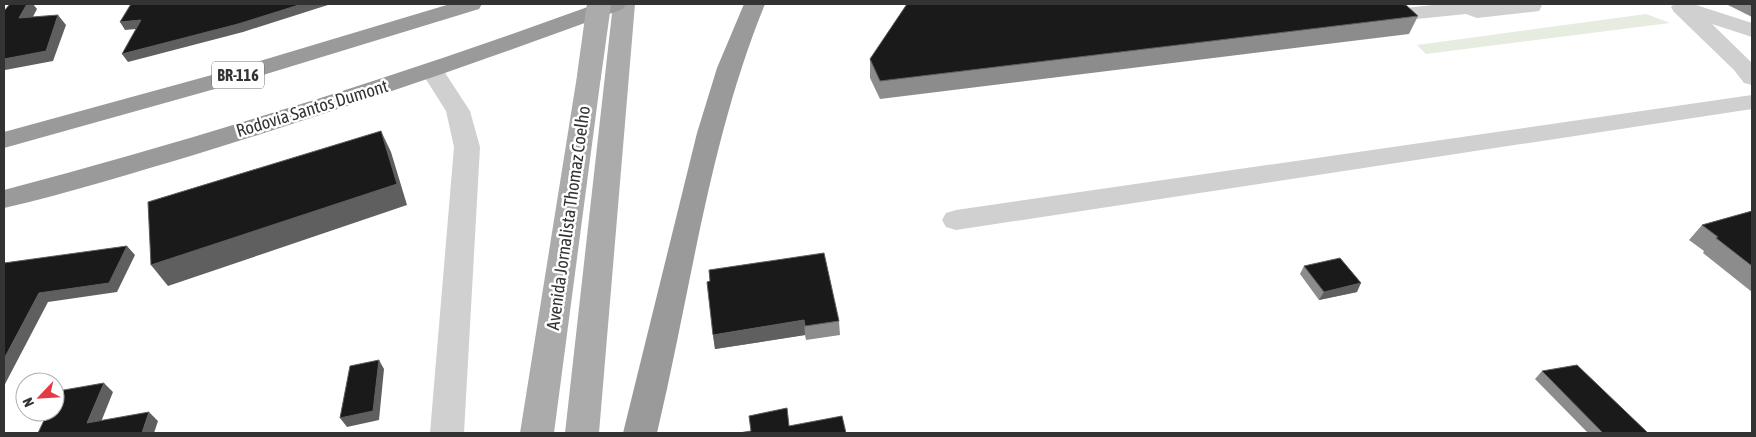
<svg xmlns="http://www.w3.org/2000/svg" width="1756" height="437" viewBox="0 0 1756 437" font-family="'Asap Condensed',sans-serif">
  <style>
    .green { fill: #e6ecdf }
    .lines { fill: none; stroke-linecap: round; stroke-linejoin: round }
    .minor { fill: #d0d0d0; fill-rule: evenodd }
    .major { fill: #ababab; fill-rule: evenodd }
    .highway { fill: #9a9a9a; fill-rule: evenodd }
    .major-bridge { stroke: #ababab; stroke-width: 24 }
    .wall { fill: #8c8c8c }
    .shaded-wall { fill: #5f5f5f }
    .building { fill: #1a1a1a; stroke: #5f5f5f }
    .labels { text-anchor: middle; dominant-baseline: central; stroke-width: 5; stroke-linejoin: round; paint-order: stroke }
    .shield { fill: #fff; stroke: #707070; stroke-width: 1 }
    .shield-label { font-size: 16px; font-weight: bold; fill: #333 }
    .street-label { font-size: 18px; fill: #333; stroke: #fff }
  </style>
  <rect width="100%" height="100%" fill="#fff"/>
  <path class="green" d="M 1646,14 L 1670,23 L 1426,54 L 1417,45 Z"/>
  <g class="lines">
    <path class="minor" d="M 1441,4 L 1540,4 L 1542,6 L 1539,11 L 1531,12 L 1477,18 L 1466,14 L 1397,21 L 1389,20 L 1386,15 L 1389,10 Z
      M 1674,4 L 1693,4 L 1752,23 L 1752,37 L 1712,24 L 1752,63 L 1752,85 L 1744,83 L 1734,70 L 1674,12 L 1671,7 Z
      M 432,63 L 440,65 L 470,111 L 480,147 L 464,433 L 430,433 L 454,147 L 446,111 L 420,70 L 424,65 Z
      M 1752,95 L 1752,109 L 956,230 L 946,227 L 942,220 L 946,213 L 956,210 Z"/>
    <path class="major" d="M 613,4 L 635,4 L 599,433 L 565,433 Z
      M 589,69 L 597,71 L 601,76 L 554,433 L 520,433 L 577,76 L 581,71 Z"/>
    <path class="highway" d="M 450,4 L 482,4 L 479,9 L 247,80 L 4,148 L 4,132 L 230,70 Z
      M 596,4 L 626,4 L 623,9 C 482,61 340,110 197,154 C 133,173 69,193 4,208 L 4,190 C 204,137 401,75 596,4 Z
      M 744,4 L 765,4 C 709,141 691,290 657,433 L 623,433 L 697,133 L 717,68 Z"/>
    <path class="major-bridge" d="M 589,76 L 599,4"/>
  </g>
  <path class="wall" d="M 1726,4 L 1752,4 L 1752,17 Z
    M 1418,16 L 1409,34 L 880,99 L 870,78 L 870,59 Z
    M 1752,211 L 1752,292 L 1703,253 L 1704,251 L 1689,240 L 1702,225 Z
    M 1304,266 L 1357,292 L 1319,300 L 1300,274 Z
    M 839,321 L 840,335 L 806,340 L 805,335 L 715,349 L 713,335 Z
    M 1542,371 L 1648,433 L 1588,433 L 1535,379 Z"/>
  <path class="shaded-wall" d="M 27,4 L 33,4 L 37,9 L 27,28 L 19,18 Z
    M 302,4 L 331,4 L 243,32 L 128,62 L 122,54 Z
    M 58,15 L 66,25 L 53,61 L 5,70 L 4,73 L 4,59 Z
    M 141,20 L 147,28 L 125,30 L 120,22 Z
    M 381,131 L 391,152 L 407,205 L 168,286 L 151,265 Z
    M 127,246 L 135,255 L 117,292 L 48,302 L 4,386 L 4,359 L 39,293 Z
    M 1361,283 L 1357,292 L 1319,300 L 1324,292 Z
    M 804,320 L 805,335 L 715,349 L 713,335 Z
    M 379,360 L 384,369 L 379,420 L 347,427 L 340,418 Z
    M 104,383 L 113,392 L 97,432 L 87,423 Z
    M 149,412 L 158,421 L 154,433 L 142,433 Z"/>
  <path class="building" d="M 10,4 L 27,4 L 19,18 L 58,15 L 46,51 L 4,59 L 4,11 Z
    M 131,4 L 302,4 L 238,24 L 122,54 L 141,20 L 120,22 Z
    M 907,4 L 1399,4 L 1406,5 L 1418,16 L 880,81 L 870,59 Z
    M 381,131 L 397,184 L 151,265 L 148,202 Z
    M 1752,211 L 1752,266 L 1716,238 L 1718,237 L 1702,225 Z
    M 127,246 L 109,283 L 39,293 L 4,359 L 4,263 Z
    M 824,253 L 839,321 L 805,326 L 804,320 L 713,335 L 707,282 L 710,281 L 709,270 Z
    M 1340,258 L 1361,283 L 1324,292 L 1304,266 Z
    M 379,360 L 373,411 L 340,418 L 350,366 Z
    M 1577,365 L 1648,433 L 1603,433 L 1542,371 Z
    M 104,383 L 87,423 L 149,412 L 142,433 L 38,433 L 48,412 L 55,412 L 55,397 L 58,391 Z
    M 787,408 L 789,426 L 842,416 L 846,433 L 739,433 L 751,431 L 749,416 Z"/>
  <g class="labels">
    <rect class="shield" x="212" y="61.5" width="52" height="27" rx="4"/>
    <g class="shield-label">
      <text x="238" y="75">BR-116</text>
    </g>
    <g class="street-label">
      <text transform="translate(312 108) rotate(-17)">Rodovia Santos Dumont</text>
      <text transform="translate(568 218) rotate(-82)">Avenida Jornalista Thomaz Coelho</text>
    </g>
  </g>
  <rect width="1756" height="437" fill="none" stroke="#333333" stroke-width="10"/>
  <g transform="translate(40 397) rotate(245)"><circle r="24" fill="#ffffff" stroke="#adadad"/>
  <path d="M0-4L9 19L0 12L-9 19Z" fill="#e63946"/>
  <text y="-8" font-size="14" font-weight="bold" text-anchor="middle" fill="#333333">N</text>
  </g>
</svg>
